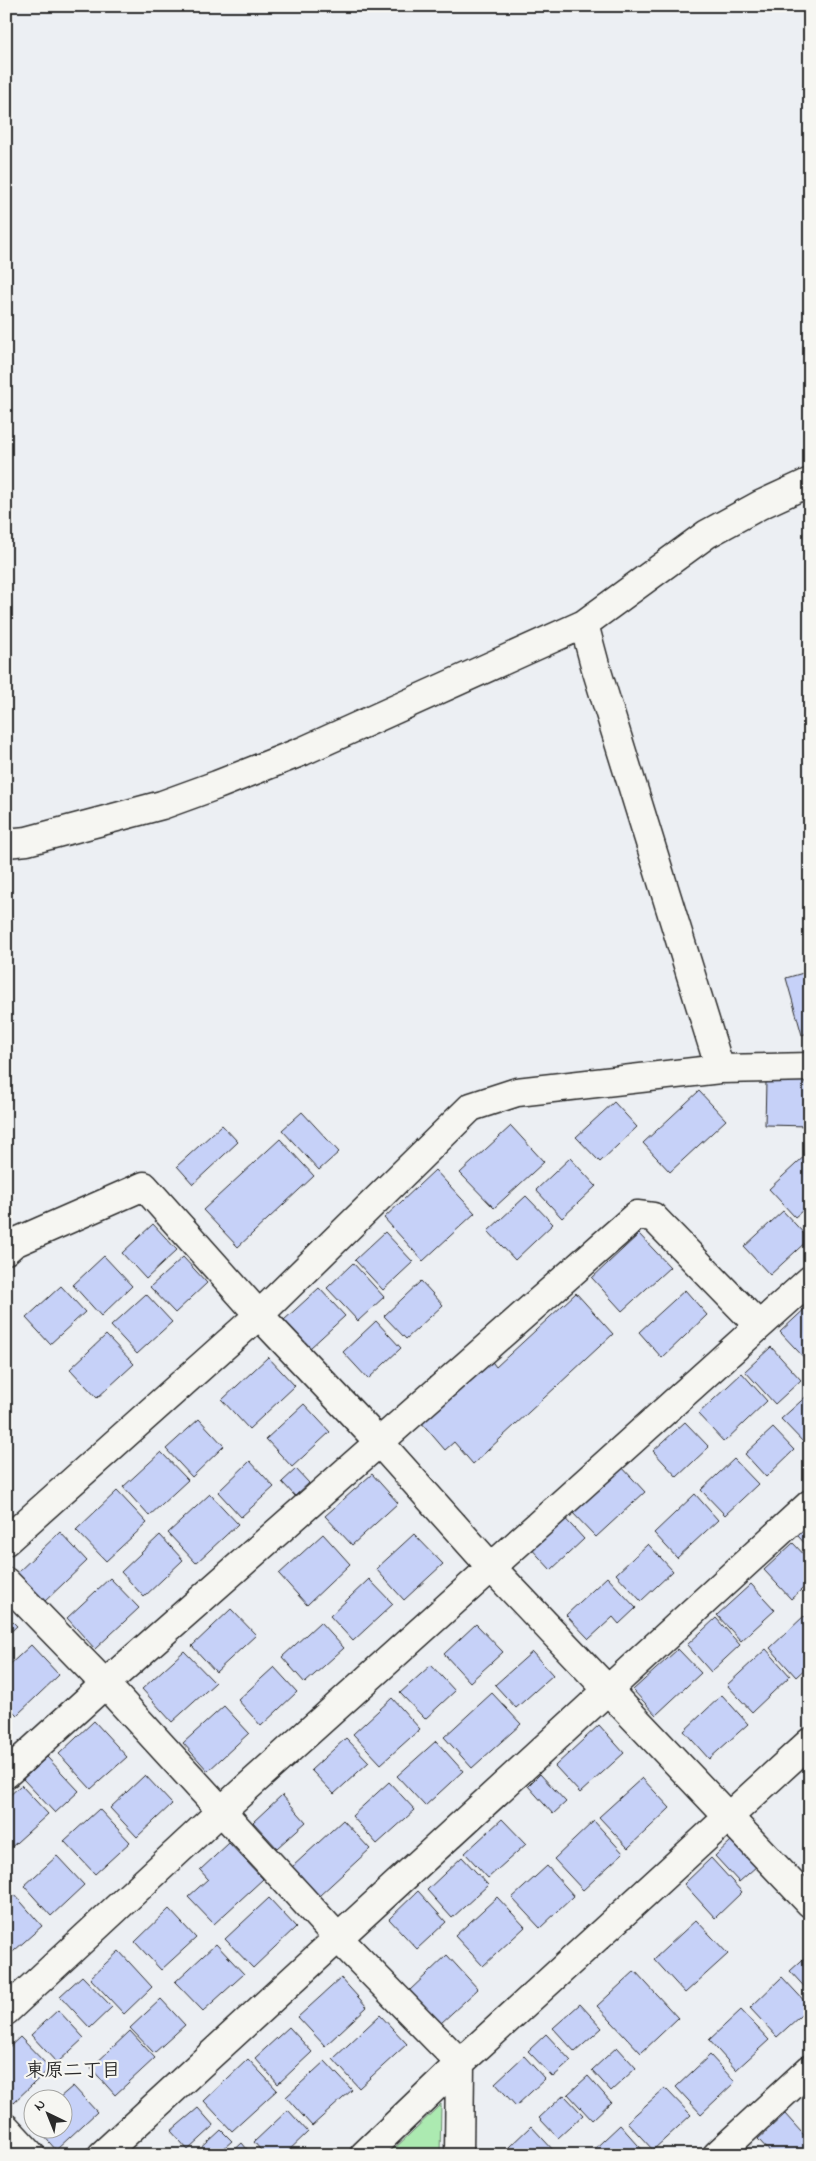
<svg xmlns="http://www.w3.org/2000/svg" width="816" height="2161" viewBox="0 0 816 2161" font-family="'Indie Flower','Klee One',sans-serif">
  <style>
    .green { fill: #aceab1; stroke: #6c8a6e }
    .building { fill: #c6d1f8; stroke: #2b2b2b }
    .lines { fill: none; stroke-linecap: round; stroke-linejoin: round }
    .minor-casing { stroke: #2b2b2b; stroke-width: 31 }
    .minor { stroke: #f6f6f2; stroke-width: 28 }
    .labels { text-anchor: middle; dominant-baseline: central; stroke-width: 4.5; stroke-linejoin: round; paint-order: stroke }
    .neighbourhood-label { font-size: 19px; font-weight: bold; fill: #2b2b2b; stroke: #f6f6f2 }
  </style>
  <rect width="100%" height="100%" fill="#eceff3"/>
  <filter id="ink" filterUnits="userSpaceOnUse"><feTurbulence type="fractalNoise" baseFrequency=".02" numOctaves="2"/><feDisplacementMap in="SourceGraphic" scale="10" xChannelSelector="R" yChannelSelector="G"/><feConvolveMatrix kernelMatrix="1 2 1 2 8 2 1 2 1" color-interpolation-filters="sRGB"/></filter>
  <g filter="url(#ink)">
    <path class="green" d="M 441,2104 L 440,2155 L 388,2155 Z"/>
    <path class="building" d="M 810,971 L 810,1032 L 802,1035 L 786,978 Z
      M 766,1081 L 810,1081 L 810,1126 L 765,1125 Z
      M 699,1091 L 726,1120 L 670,1172 L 643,1143 Z
      M 614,1102 L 637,1127 L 600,1162 L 576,1137 Z
      M 302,1112 L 339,1152 L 319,1170 L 282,1130 Z
      M 222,1125 L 238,1142 L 193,1184 L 177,1166 Z
      M 511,1126 L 544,1162 L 494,1208 L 460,1173 Z
      M 280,1139 L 314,1176 L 238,1247 L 203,1210 Z
      M 809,1152 L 810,1204 L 795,1217 L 769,1189 Z
      M 570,1158 L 596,1186 L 562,1218 L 536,1190 Z
      M 435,1170 L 475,1213 L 423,1261 L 384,1218 Z
      M 526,1196 L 553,1224 L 515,1260 L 488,1231 Z
      M 783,1211 L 809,1239 L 770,1275 L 744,1247 Z
      M 153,1224 L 177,1250 L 146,1279 L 122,1253 Z
      M 385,1232 L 413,1262 L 383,1290 L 355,1260 Z
      M 639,1234 L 670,1267 L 622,1311 L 592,1278 Z
      M 104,1256 L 132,1286 L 101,1316 L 73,1285 Z
      M 183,1257 L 207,1283 L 175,1313 L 150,1287 Z
      M 353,1263 L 384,1297 L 358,1321 L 327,1288 Z
      M 421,1281 L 443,1305 L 406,1339 L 384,1316 Z
      M 61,1286 L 85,1312 L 50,1344 L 26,1318 Z
      M 319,1288 L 345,1316 L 310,1348 L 284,1320 Z
      M 685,1290 L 707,1315 L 662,1358 L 639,1332 Z
      M 576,1293 L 613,1334 L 473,1464 L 454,1442 L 445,1450 L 421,1422 L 490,1359 L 496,1367 Z
      M 146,1294 L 172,1322 L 137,1354 L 111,1326 Z
      M 810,1304 L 810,1364 L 780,1332 Z
      M 376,1321 L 401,1348 L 368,1379 L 343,1352 Z
      M 106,1335 L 134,1364 L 97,1398 L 70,1369 Z
      M 771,1347 L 801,1380 L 775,1404 L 745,1371 Z
      M 268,1357 L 295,1386 L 249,1429 L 222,1400 Z
      M 742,1373 L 767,1401 L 724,1442 L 698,1414 Z
      M 810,1393 L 810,1439 L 805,1444 L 781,1419 Z
      M 304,1404 L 330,1432 L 292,1467 L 266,1439 Z
      M 199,1419 L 224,1446 L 192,1477 L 166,1449 Z
      M 685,1422 L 709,1447 L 677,1477 L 653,1451 Z
      M 773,1428 L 794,1450 L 766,1477 L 745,1454 Z
      M 161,1452 L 188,1480 L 149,1516 L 123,1487 Z
      M 734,1459 L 758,1484 L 725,1515 L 701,1490 Z
      M 250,1461 L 274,1487 L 241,1517 L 218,1492 Z
      M 620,1465 L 645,1492 L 596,1537 L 570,1510 Z
      M 296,1469 L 309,1483 L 295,1496 L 282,1482 Z
      M 372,1474 L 398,1503 L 352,1545 L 325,1516 Z
      M 117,1491 L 147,1523 L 106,1561 L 76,1530 Z
      M 210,1494 L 238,1524 L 196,1563 L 168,1533 Z
      M 695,1494 L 718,1520 L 677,1558 L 654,1533 Z
      M 560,1513 L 584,1539 L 551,1570 L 527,1544 Z
      M 810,1523 L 810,1549 L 797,1535 Z
      M 60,1532 L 87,1561 L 43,1603 L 16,1574 Z
      M 323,1534 L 350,1564 L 307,1605 L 279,1574 Z
      M 414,1534 L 443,1564 L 404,1600 L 376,1569 Z
      M 160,1535 L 183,1560 L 144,1597 L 121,1572 Z
      M 793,1543 L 810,1561 L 810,1582 L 791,1599 L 764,1570 Z
      M 648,1544 L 673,1571 L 641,1601 L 616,1574 Z
      M 607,1577 L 636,1608 L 619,1624 L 613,1617 L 589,1639 L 566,1615 Z
      M 110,1578 L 139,1608 L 95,1649 L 67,1618 Z
      M 369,1579 L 393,1604 L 353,1641 L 330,1616 Z
      M 751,1584 L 775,1610 L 741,1641 L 717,1615 Z
      M 231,1609 L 256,1635 L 216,1672 L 192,1646 Z
      M 6,1615 L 17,1626 L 6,1636 Z
      M 804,1616 L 810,1622 L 810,1664 L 796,1677 L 770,1648 Z
      M 716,1618 L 740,1645 L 711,1672 L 687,1645 Z
      M 320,1622 L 344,1648 L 305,1683 L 282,1657 Z
      M 476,1624 L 503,1652 L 470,1682 L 444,1654 Z
      M 31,1645 L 59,1675 L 17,1715 L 6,1704 L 6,1668 Z
      M 678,1649 L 701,1673 L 656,1715 L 633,1690 Z
      M 766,1649 L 790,1676 L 752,1712 L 727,1685 Z
      M 184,1651 L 215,1683 L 172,1722 L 142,1689 Z
      M 532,1652 L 553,1675 L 516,1708 L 495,1685 Z
      M 431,1665 L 455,1691 L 425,1719 L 400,1693 Z
      M 274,1667 L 297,1692 L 261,1726 L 238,1700 Z
      M 492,1693 L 521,1724 L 472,1768 L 444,1737 Z
      M 722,1695 L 748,1724 L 709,1759 L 684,1731 Z
      M 392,1698 L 420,1729 L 381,1764 L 353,1734 Z
      M 224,1706 L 249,1733 L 208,1771 L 183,1743 Z
      M 94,1721 L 127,1757 L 91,1789 L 59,1754 Z
      M 599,1725 L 624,1753 L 580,1793 L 555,1766 Z
      M 346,1738 L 369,1762 L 334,1794 L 311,1770 Z
      M 436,1741 L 463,1771 L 425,1806 L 397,1776 Z
      M 47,1757 L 79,1791 L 55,1813 L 23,1779 Z
      M 540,1774 L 566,1802 L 553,1814 L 528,1786 Z
      M 145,1775 L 172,1804 L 137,1837 L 110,1808 Z
      M 642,1778 L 670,1808 L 628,1848 L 599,1817 Z
      M 389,1782 L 415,1810 L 377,1844 L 352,1816 Z
      M 21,1785 L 48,1814 L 6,1852 L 6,1799 Z
      M 282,1795 L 306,1822 L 277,1848 L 253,1822 Z
      M 99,1809 L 130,1842 L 95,1874 L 64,1841 Z
      M 502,1819 L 526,1844 L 488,1878 L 465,1853 Z
      M 343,1820 L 370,1849 L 319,1896 L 292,1867 Z
      M 594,1821 L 623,1853 L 583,1890 L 554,1859 Z
      M 732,1840 L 757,1866 L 739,1882 L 715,1856 Z
      M 229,1843 L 263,1879 L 214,1924 L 188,1897 L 208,1879 L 200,1870 Z
      M 57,1856 L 84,1885 L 51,1916 L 24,1886 Z
      M 462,1857 L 488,1885 L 452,1918 L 427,1890 Z
      M 711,1858 L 742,1892 L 715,1918 L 684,1884 Z
      M 547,1866 L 574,1896 L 540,1928 L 512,1898 Z
      M 418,1891 L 446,1922 L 417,1949 L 389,1919 Z
      M 15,1895 L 42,1926 L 6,1958 L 6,1903 Z
      M 497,1897 L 525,1927 L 483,1966 L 455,1936 Z
      M 269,1898 L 296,1927 L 253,1968 L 225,1939 Z
      M 169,1909 L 196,1938 L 161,1970 L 135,1942 Z
      M 696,1920 L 728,1954 L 685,1993 L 654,1959 Z
      M 216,1944 L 244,1974 L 203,2011 L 175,1982 Z
      M 119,1951 L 152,1987 L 124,2014 L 90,1978 Z
      M 810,1953 L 810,1993 L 790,1971 Z
      M 447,1955 L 478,1989 L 440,2024 L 409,1991 Z
      M 635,1971 L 678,2018 L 641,2053 L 597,2006 Z
      M 82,1976 L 112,2007 L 90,2028 L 60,1996 Z
      M 782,1977 L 810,2007 L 777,2037 L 750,2008 Z
      M 341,1978 L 367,2007 L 325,2046 L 298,2017 Z
      M 161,1999 L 185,2025 L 154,2053 L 130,2028 Z
      M 580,2004 L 602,2028 L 575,2052 L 553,2028 Z
      M 58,2010 L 84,2038 L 57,2063 L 31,2035 Z
      M 741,2010 L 769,2040 L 736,2070 L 709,2040 Z
      M 380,2015 L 407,2044 L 359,2088 L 333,2059 Z
      M 289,2027 L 312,2052 L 278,2084 L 255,2058 Z
      M 130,2031 L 155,2058 L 115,2095 L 91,2068 Z
      M 546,2034 L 571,2061 L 553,2077 L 528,2051 Z
      M 20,2037 L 50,2068 L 14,2102 L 6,2094 L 6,2050 Z
      M 617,2047 L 636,2068 L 611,2091 L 592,2070 Z
      M 710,2055 L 735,2082 L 701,2114 L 676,2087 Z
      M 524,2056 L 545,2079 L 516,2106 L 495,2083 Z
      M 248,2059 L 277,2090 L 232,2131 L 204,2101 Z
      M 325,2061 L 352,2090 L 312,2126 L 286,2097 Z
      M 588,2076 L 611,2102 L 592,2120 L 568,2094 Z
      M 73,2086 L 97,2112 L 56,2150 L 37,2128 L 62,2128 L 62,2098 L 59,2098 Z
      M 665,2088 L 691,2115 L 653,2150 L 627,2122 Z
      M 564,2095 L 583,2115 L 558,2138 L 539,2118 Z
      M 198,2108 L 214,2126 L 188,2150 L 171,2131 Z
      M 288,2110 L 308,2132 L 284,2155 L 265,2155 L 254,2142 Z
      M 785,2114 L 810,2142 L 810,2155 L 773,2155 L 758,2139 Z
      M 620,2125 L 647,2155 L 588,2155 Z
      M 531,2126 L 555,2152 L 553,2155 L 515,2155 L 509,2147 Z
      M 221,2130 L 232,2141 L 216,2155 L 198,2155 L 196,2153 Z
      M 242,2143 L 252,2155 L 229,2155 Z"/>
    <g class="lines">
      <g class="minor-casing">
        <path id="minor" d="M 584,624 L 595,665 L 720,1069
          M 6,843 L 27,841 L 162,805 L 217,785 L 303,751 L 584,624 L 707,534 L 760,505 L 810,482
          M 6,1250 L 14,1243 L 144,1186 L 259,1315 L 380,1443 L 491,1567 L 810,1903
          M 6,1541 L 259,1315 L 471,1107 L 517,1092 L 720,1069 L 810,1067
          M 6,1582 L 105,1684 L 338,1938 L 460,2063 L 459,2155
          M 6,1774 L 105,1684 L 637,1215 L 653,1217 L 759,1326
          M 6,2011 L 221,1811 L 810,1280
          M 6,2128 L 31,2155
          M 102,2155 L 810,1504
          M 364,2155 L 460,2063 L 810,1742
          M 717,2155 L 810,2069"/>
      </g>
      <use href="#minor" class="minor"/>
    </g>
  </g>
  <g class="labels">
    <g class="neighbourhood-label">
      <text x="73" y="2071">東原二丁目</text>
    </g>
  </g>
  <rect width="816" height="2161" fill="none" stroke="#f6f6f2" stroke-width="25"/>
  <rect x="12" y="12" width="791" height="2136" fill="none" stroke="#2b2b2b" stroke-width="2" filter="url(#ink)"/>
  <g transform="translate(48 2114) rotate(317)"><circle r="24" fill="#f6f6f2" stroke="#a5a5a2"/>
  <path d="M0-4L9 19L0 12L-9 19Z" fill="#2b2b2b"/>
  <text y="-8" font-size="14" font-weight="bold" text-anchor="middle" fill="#2b2b2b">N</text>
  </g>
</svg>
